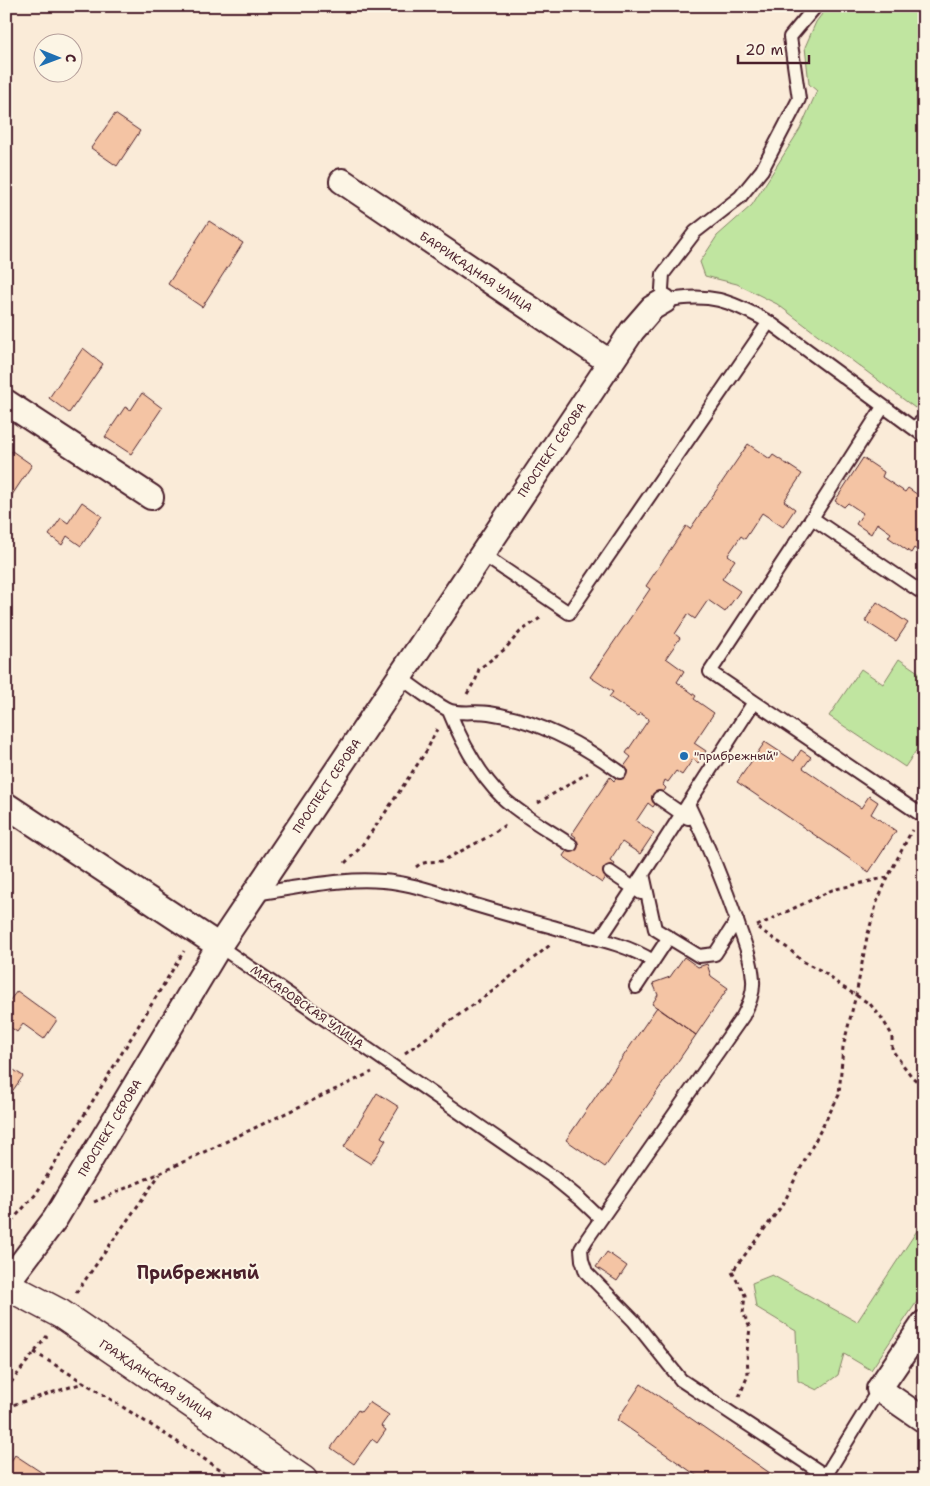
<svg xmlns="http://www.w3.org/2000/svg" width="930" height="1486" viewBox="0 0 930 1486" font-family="'Shantell Sans',sans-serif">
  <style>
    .green { fill: #c0e5a0; stroke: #858266 }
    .building { fill: #f4c4a4; stroke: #4a1f2b }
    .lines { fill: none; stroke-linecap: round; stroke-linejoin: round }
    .service-casing { stroke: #4a1f2b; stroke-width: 16 }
    .minor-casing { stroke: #4a1f2b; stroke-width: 28 }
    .tertiary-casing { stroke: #4a1f2b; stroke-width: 31 }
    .path { stroke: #4a1f2b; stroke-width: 3; stroke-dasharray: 4 4; stroke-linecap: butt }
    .service { stroke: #fcf5e5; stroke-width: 12 }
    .minor { stroke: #fcf5e5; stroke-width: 24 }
    .tertiary { stroke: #fcf5e5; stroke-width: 28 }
    .poi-dot { fill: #1f6fb2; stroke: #fcf5e5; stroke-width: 2 }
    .labels { text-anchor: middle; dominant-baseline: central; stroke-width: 4; stroke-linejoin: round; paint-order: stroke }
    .street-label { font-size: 12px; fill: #4a1f2b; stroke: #fcf5e5 }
    .poi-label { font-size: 12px; fill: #4a1f2b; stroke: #fcf5e5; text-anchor: start }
    .district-label { font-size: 18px; font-weight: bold; fill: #4a1f2b; stroke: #fcf5e5 }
  </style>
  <rect width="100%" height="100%" fill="#faebd8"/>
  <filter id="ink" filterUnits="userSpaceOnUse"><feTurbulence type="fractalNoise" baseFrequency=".02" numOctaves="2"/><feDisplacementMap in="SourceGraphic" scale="10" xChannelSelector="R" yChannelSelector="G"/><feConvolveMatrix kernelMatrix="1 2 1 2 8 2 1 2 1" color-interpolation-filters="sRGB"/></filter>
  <g filter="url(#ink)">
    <path class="green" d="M 828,6 L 924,6 L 924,401 L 915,408 L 777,304 L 737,284 L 705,276 L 700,262 L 717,236 L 752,205 L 800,129 L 817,91 L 809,84 L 805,47 L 816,22 Z
      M 899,659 L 924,676 L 924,739 L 905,767 L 829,716 L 861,669 L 883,684 Z
      M 924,1220 L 924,1291 L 871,1370 L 844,1354 L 838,1375 L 817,1390 L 798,1381 L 796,1331 L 756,1307 L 752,1283 L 772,1275 L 857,1322 Z"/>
    <path class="building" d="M 115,114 L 140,131 L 117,166 L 91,148 Z
      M 209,221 L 243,243 L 202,307 L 168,284 Z
      M 83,348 L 103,364 L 69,413 L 49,398 Z
      M 142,393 L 162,408 L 131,454 L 105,437 L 125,407 L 131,410 Z
      M 748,444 L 770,459 L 773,455 L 802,474 L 784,501 L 795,509 L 783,527 L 762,513 L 745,539 L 741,536 L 728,555 L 735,560 L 722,579 L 740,591 L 725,612 L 708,600 L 695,619 L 688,614 L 675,634 L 680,638 L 666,658 L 684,671 L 677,682 L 696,696 L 694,699 L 714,713 L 694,743 L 706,751 L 698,763 L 693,759 L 682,775 L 676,771 L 668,782 L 665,780 L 663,785 L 666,788 L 653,807 L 648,803 L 636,821 L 654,833 L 640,854 L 622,842 L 610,860 L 615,864 L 602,883 L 563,856 L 576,837 L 572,834 L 610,777 L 614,781 L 620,772 L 631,757 L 626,753 L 649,719 L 640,713 L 638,716 L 609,697 L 613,692 L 590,677 L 650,589 L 646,586 L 686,526 L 690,529 Z
      M 12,451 L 32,465 L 6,504 L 6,459 Z
      M 863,458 L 884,472 L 882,477 L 905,492 L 908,488 L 924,499 L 924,555 L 914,548 L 911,553 L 888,537 L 891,533 L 877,523 L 871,534 L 856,524 L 863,513 L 848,503 L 844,507 L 835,501 Z
      M 82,502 L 102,516 L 81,546 L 67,536 L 62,545 L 49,535 L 61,518 L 68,523 Z
      M 877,602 L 908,623 L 896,641 L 865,621 Z
      M 765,742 L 794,761 L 801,750 L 811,757 L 803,768 L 861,808 L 869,796 L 878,802 L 871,814 L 896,831 L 869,872 L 737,782 Z
      M 684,957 L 698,967 L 707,964 L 711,976 L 728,988 L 696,1035 L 652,1004 L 658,995 L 653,983 L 670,977 Z
      M 17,991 L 57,1020 L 44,1039 L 23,1024 L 17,1032 L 6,1024 L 6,1005 Z
      M 657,1007 L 696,1035 L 605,1167 L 566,1140 Z
      M 6,1065 L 23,1076 L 6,1100 Z
      M 377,1093 L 399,1107 L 381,1137 L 386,1140 L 371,1164 L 344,1147 Z
      M 607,1252 L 627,1266 L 617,1281 L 596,1267 Z
      M 641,1384 L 780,1480 L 703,1480 L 617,1420 Z
      M 369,1402 L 389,1415 L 381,1426 L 386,1430 L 377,1443 L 372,1439 L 354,1464 L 331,1448 L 358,1410 L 361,1412 Z
      M 15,1455 L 53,1480 L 6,1480 L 6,1469 Z"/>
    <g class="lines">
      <g class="service-casing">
        <path id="service" d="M 816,6 L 790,37 L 799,99 L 762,170 L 740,197 L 695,232 L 663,274 L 662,289 L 664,301 C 710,292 729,300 769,322 L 924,436
          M 883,407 L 812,518 L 710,672 L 920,814 L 924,808
          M 913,428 L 924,420
          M 812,518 L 924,594
          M 482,554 L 569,613 L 769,322
          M 400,677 C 409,684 443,709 451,711 C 463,714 476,711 489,713 C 537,720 582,744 620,772
          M 449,711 C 462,743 479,775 504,799 C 524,817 549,830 571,845
          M 659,798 L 688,818
          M 688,804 C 707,843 724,883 738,924 C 744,942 752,960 753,980 C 754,993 749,1004 743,1016 L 587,1239 L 581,1249 L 582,1260 L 586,1272 L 634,1321 L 681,1380 L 832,1480
          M 610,872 L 641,893
          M 643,874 L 655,929 L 699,956 L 715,954 L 737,920
          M 254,894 C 302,887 351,875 399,883 C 424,887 448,896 472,904 C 499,912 526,920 553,927 C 587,937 623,942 653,961
          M 600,939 L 643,874 L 754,702
          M 219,946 L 553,1177 L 581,1200 L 601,1219
          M 636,987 L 669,937
          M 826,1475 L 879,1389"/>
      </g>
      <g class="minor-casing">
        <path id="minor" d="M 342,181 L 611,363
          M 6,402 L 151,497
          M 6,805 L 219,946
          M 6,1284 L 55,1219 L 219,946 L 632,331 L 652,308 L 664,301
          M 924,1323 L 879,1389 L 924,1420"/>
      </g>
      <g class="tertiary-casing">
        <path id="tertiary" d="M 6,1285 L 61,1314 L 303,1480"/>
      </g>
      <path class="path" d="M 467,694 L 476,679 L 479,669 L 505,649 L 520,632 L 543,616
        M 538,803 L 588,773
        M 345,863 L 360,848 L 383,816 L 427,750 L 437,729
        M 416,867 L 420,864 L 428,862 L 442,861 L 486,838 L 508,823
        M 757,926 L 832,890 L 888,877 L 912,830
        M 758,928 L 789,949 L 802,961 L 822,971 L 841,986 L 870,1004 L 881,1017 L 892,1035 L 892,1050 L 912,1077 L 924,1087
        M 405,1053 L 494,990 L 550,945
        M 94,1202 L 160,1173 L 372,1072
        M 6,1227 L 36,1194 L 184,951
        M 76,1293 L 160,1174
        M 34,1352 L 96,1390 L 237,1480
        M 6,1389 L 47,1336
        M 739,1397 L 748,1375 L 747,1351 L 750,1328 L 743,1313 L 745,1295 L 732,1272 L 784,1203 L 793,1183 L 839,1095 L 843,1047 L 856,995 L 867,937 L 877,902 L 888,877
        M 6,1407 L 83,1383"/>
      <use href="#service" class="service"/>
      <use href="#minor" class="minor"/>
      <use href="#tertiary" class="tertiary"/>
    </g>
  </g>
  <circle class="poi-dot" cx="684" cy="756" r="5"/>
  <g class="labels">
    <g class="street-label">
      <text transform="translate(476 272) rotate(34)">БАРРИКАДНАЯ УЛИЦА</text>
      <text transform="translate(552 450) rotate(-56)">ПРОСПЕКТ СЕРОВА</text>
      <text transform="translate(327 786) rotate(-56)">ПРОСПЕКТ СЕРОВА</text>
      <text transform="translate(307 1007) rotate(35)">МАКАРОВСКАЯ УЛИЦА</text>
      <text transform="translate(110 1128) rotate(-59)">ПРОСПЕКТ СЕРОВА</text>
      <text transform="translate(156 1380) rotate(34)">ГРАЖДАНСКАЯ УЛИЦА</text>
    </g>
    <g class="poi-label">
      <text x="694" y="756">"прибрежный"</text>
    </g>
    <g class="district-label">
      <text x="198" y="1273">Прибрежный</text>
    </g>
  </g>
  <rect width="930" height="1486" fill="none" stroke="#fcf5e5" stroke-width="25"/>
  <rect x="12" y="12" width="905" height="1461" fill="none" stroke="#4a1f2b" stroke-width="2" filter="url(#ink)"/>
  <g transform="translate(58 58) rotate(91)"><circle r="24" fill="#fcf5e5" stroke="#b59f9b"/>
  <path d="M0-4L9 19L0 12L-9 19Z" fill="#1f6fb2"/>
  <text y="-8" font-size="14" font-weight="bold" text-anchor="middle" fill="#4a1f2b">С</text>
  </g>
  <path d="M738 55v8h71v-8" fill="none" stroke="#4a1f2b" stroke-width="2.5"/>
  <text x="745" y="55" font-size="15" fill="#4a1f2b" stroke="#fcf5e5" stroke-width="4" paint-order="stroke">20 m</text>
</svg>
